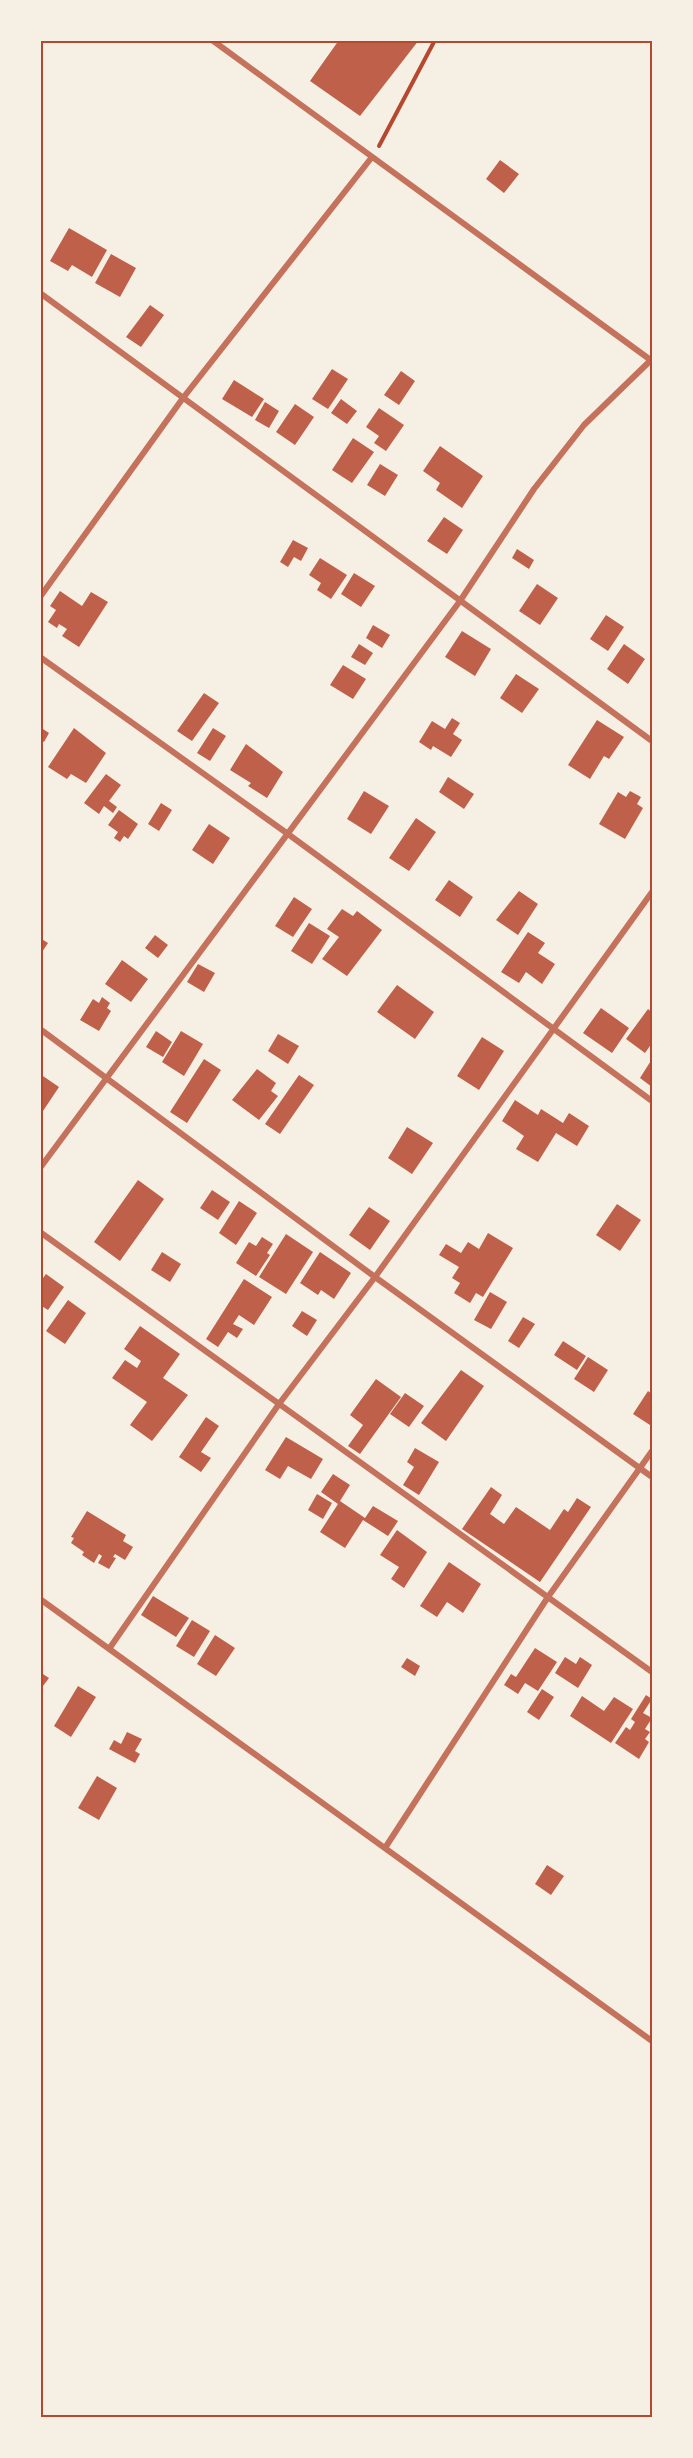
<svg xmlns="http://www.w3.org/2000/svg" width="693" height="2458" viewBox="0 0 693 2458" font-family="'Archivo Narrow',sans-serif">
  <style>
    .building { fill: #bf614a }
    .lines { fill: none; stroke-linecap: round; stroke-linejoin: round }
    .path { stroke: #b5482f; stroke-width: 4 }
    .minor { stroke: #c5725c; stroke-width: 6 }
    .neatline { fill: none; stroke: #b5482f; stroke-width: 2 }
  </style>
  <rect width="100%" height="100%" fill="#f6efe4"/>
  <path class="building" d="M 339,40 L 419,40 L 360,116 L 310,81 Z
    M 500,160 L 519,174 L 504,193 L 486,179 Z
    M 69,228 L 107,250 L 92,277 L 72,265 L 68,271 L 50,261 Z
    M 111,254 L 136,268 L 120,297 L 95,283 Z
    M 150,305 L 164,315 L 141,347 L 126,337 Z
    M 332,369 L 348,379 L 328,409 L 312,399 Z
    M 401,371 L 415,381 L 399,405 L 384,395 Z
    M 234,380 L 264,399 L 252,417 L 222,399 Z
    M 341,399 L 357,411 L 347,424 L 331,413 Z
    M 265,402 L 279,411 L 269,428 L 255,420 Z
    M 295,404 L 314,417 L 295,445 L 276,432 Z
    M 379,408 L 404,425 L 386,451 L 374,443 L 379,436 L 366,427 Z
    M 353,438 L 374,452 L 352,483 L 332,470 Z
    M 440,446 L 483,476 L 462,508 L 436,490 L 440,483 L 423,471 Z
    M 380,464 L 398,475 L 385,496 L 367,485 Z
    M 444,517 L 463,530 L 447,554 L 427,541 Z
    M 293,540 L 308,548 L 301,561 L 294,557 L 288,567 L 280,562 Z
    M 517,549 L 534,560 L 529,569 L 512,558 Z
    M 320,558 L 347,575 L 331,599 L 317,590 L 321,583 L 309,575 Z
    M 354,573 L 375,586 L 361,607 L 341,594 Z
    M 537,584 L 558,598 L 540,625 L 519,611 Z
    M 60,591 L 82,606 L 91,592 L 108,602 L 79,647 L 62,636 L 67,629 L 59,624 L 57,628 L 48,622 L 56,610 L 50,606 Z
    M 606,615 L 624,627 L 608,651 L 590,639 Z
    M 373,625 L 390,635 L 382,648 L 366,638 Z
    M 462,631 L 491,649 L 475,676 L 445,657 Z
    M 359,644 L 373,653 L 365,665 L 351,657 Z
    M 624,644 L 645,659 L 628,684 L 607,669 Z
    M 343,665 L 366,679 L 353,699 L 330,685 Z
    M 516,674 L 539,689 L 522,713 L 500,698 Z
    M 204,693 L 219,703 L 192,741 L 177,731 Z
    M 452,718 L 460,723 L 453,734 L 462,740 L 451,757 L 433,746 L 431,750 L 419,742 L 432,721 L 445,729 Z
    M 597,720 L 624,737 L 609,759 L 604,756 L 590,779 L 568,765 Z
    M 40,727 L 49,733 L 44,742 L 40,740 Z
    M 74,728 L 106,753 L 86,783 L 71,774 L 67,779 L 48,767 Z
    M 213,728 L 226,736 L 210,761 L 197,753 Z
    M 246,744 L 283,772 L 267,798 L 248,786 L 251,783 L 230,770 Z
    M 106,774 L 121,785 L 109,801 L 117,807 L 113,813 L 104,806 L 99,814 L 84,803 Z
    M 448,777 L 474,794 L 464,809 L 439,792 Z
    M 364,791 L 389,806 L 371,834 L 347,819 Z
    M 630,791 L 641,797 L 637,804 L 643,808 L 625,839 L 599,824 L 618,792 L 626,797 Z
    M 161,803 L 172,810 L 159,831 L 148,824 Z
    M 119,810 L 138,824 L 128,839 L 124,836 L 120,842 L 114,838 L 118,832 L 108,825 Z
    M 416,818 L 436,832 L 409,871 L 389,858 Z
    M 209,824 L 230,838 L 213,864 L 192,850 Z
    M 449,880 L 473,897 L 460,917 L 435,900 Z
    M 519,891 L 538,904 L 518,935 L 496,920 Z
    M 294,897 L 312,909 L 293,937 L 275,926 Z
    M 342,909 L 353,916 L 357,911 L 382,930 L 347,976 L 322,959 L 339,937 L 327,929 Z
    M 309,923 L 330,936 L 312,964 L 291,951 Z
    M 528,932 L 545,943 L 538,953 L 555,964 L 542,984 L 526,972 L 519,983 L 501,972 Z
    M 155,935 L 168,945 L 158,958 L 145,948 Z
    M 40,938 L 48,943 L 40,955 Z
    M 122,960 L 148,979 L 131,1002 L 105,984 Z
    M 198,964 L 215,973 L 204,992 L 187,982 Z
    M 397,985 L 434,1012 L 415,1039 L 377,1012 Z
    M 102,997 L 110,1003 L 107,1008 L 111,1011 L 99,1031 L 80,1020 L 93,999 L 99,1003 Z
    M 601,1008 L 629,1028 L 612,1053 L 583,1033 Z
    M 648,1009 L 652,1012 L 652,1043 L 645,1053 L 626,1039 Z
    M 156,1031 L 172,1042 L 163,1057 L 146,1047 Z
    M 181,1031 L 203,1044 L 184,1076 L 162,1062 Z
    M 278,1034 L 299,1046 L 288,1064 L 268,1051 Z
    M 482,1037 L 504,1051 L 479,1090 L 457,1076 Z
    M 204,1059 L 221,1070 L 187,1123 L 170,1112 Z
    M 652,1059 L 652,1087 L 640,1078 Z
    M 257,1069 L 276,1083 L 271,1091 L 278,1096 L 259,1120 L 232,1100 Z
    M 40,1074 L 59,1087 L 43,1111 L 40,1109 Z
    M 299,1075 L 314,1085 L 280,1134 L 265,1124 Z
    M 515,1100 L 538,1115 L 541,1109 L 563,1123 L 569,1113 L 589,1126 L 577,1146 L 556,1133 L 538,1162 L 516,1149 L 524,1136 L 502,1121 Z
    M 407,1127 L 433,1143 L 412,1174 L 388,1158 Z
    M 138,1180 L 164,1199 L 120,1261 L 94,1242 Z
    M 212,1190 L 230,1202 L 218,1220 L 200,1208 Z
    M 239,1201 L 257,1213 L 236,1245 L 219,1233 Z
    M 617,1204 L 641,1220 L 620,1251 L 596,1235 Z
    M 369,1207 L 390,1221 L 370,1250 L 349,1235 Z
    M 488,1233 L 513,1248 L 483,1297 L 476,1293 L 470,1303 L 454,1293 L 460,1283 L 452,1278 L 459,1267 L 439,1255 L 446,1244 L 461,1253 L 468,1242 L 479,1249 Z
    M 286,1234 L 313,1252 L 286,1294 L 259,1277 Z
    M 262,1237 L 273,1244 L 267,1253 L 270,1255 L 256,1276 L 236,1263 L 249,1242 L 256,1246 Z
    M 162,1252 L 181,1264 L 170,1282 L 151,1270 Z
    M 320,1252 L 351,1273 L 334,1299 L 321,1290 L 318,1295 L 300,1283 Z
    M 46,1274 L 64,1287 L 48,1310 L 40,1305 L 40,1277 L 43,1278 Z
    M 244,1279 L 272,1297 L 254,1325 L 239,1315 L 233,1324 L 243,1329 L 237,1338 L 228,1332 L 218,1347 L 206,1339 Z
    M 490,1292 L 507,1302 L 491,1329 L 474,1320 Z
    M 68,1300 L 86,1313 L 65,1344 L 46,1331 Z
    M 302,1311 L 317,1320 L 307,1336 L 292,1326 Z
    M 523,1317 L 535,1324 L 519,1348 L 508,1341 Z
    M 140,1326 L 180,1354 L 163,1378 L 188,1395 L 152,1441 L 130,1425 L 147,1402 L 112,1378 L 125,1360 L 137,1368 L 141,1361 L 124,1349 Z
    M 563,1341 L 586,1356 L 577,1370 L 554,1355 Z
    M 588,1357 L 608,1370 L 594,1392 L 574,1379 Z
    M 461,1370 L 484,1386 L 446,1441 L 421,1423 Z
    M 376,1379 L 401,1397 L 360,1454 L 348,1446 L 363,1425 L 350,1415 Z
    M 648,1391 L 652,1394 L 652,1421 L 650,1425 L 633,1414 Z
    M 405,1393 L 424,1406 L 409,1427 L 390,1414 Z
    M 206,1417 L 219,1426 L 201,1452 L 211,1458 L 201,1472 L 179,1457 Z
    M 286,1437 L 323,1459 L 311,1479 L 288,1466 L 280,1479 L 265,1470 Z
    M 415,1448 L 439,1462 L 419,1495 L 403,1485 L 414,1467 L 407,1462 Z
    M 333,1474 L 350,1485 L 340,1501 L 365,1518 L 373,1506 L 398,1521 L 388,1536 L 363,1520 L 345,1548 L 320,1532 L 338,1504 L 321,1492 Z
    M 491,1487 L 502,1495 L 490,1514 L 504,1524 L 516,1507 L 550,1530 L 564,1509 L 568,1512 L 577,1498 L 591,1507 L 540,1582 L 462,1529 Z
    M 317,1494 L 332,1503 L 323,1519 L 308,1510 Z
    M 87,1511 L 126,1535 L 123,1541 L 133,1547 L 125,1560 L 115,1554 L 113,1557 L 116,1558 L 109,1569 L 98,1563 L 102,1556 L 99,1554 L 94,1563 L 82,1555 L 84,1552 L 71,1543 L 74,1538 L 71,1537 Z
    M 397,1530 L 427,1552 L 404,1588 L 391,1579 L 399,1567 L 380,1555 Z
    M 449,1562 L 481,1584 L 463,1613 L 447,1602 L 437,1617 L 420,1606 Z
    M 153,1596 L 189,1618 L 176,1637 L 141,1615 Z
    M 192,1620 L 210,1631 L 194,1657 L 176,1646 Z
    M 215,1635 L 235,1648 L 216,1676 L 197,1664 Z
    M 535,1648 L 557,1662 L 538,1691 L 525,1683 L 518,1694 L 504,1685 L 511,1674 L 516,1677 Z
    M 565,1657 L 576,1664 L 580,1657 L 592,1665 L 578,1688 L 555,1673 Z
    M 407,1658 L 420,1666 L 415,1676 L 401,1667 Z
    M 40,1672 L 49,1678 L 40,1690 Z
    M 78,1686 L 96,1697 L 71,1737 L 54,1726 Z
    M 542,1689 L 554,1697 L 539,1720 L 527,1712 Z
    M 646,1695 L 652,1699 L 643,1713 L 652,1718 L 645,1729 L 650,1732 L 645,1739 L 649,1742 L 639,1759 L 615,1743 L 626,1727 L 630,1730 L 635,1722 L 631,1719 Z
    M 582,1696 L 604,1711 L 614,1697 L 633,1709 L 611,1743 L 570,1716 Z
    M 127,1732 L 142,1739 L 135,1751 L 140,1754 L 135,1763 L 109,1749 L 114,1740 L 121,1744 Z
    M 97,1776 L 117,1788 L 99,1820 L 78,1808 Z
    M 547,1865 L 564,1876 L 551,1895 L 535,1884 Z"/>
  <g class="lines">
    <path class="path" d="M 379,146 L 435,40"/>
    <path class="minor" d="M 212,40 L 652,361
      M 40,293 L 652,741
      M 40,597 L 183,398 L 372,157
      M 40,657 L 288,834 L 652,1101
      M 40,1029 L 375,1277 L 652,1477
      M 40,1168 L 460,601 L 534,489 L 584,425 L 651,360
      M 40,1232 L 652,1672
      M 40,1599 L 652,2041
      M 109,1649 L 279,1404 L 375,1277 L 652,892
      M 385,1848 L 548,1597 L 652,1451"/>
  </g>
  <rect width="693" height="2458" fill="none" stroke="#f6efe4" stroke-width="84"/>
  <rect x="42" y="42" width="609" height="2374" class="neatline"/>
</svg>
